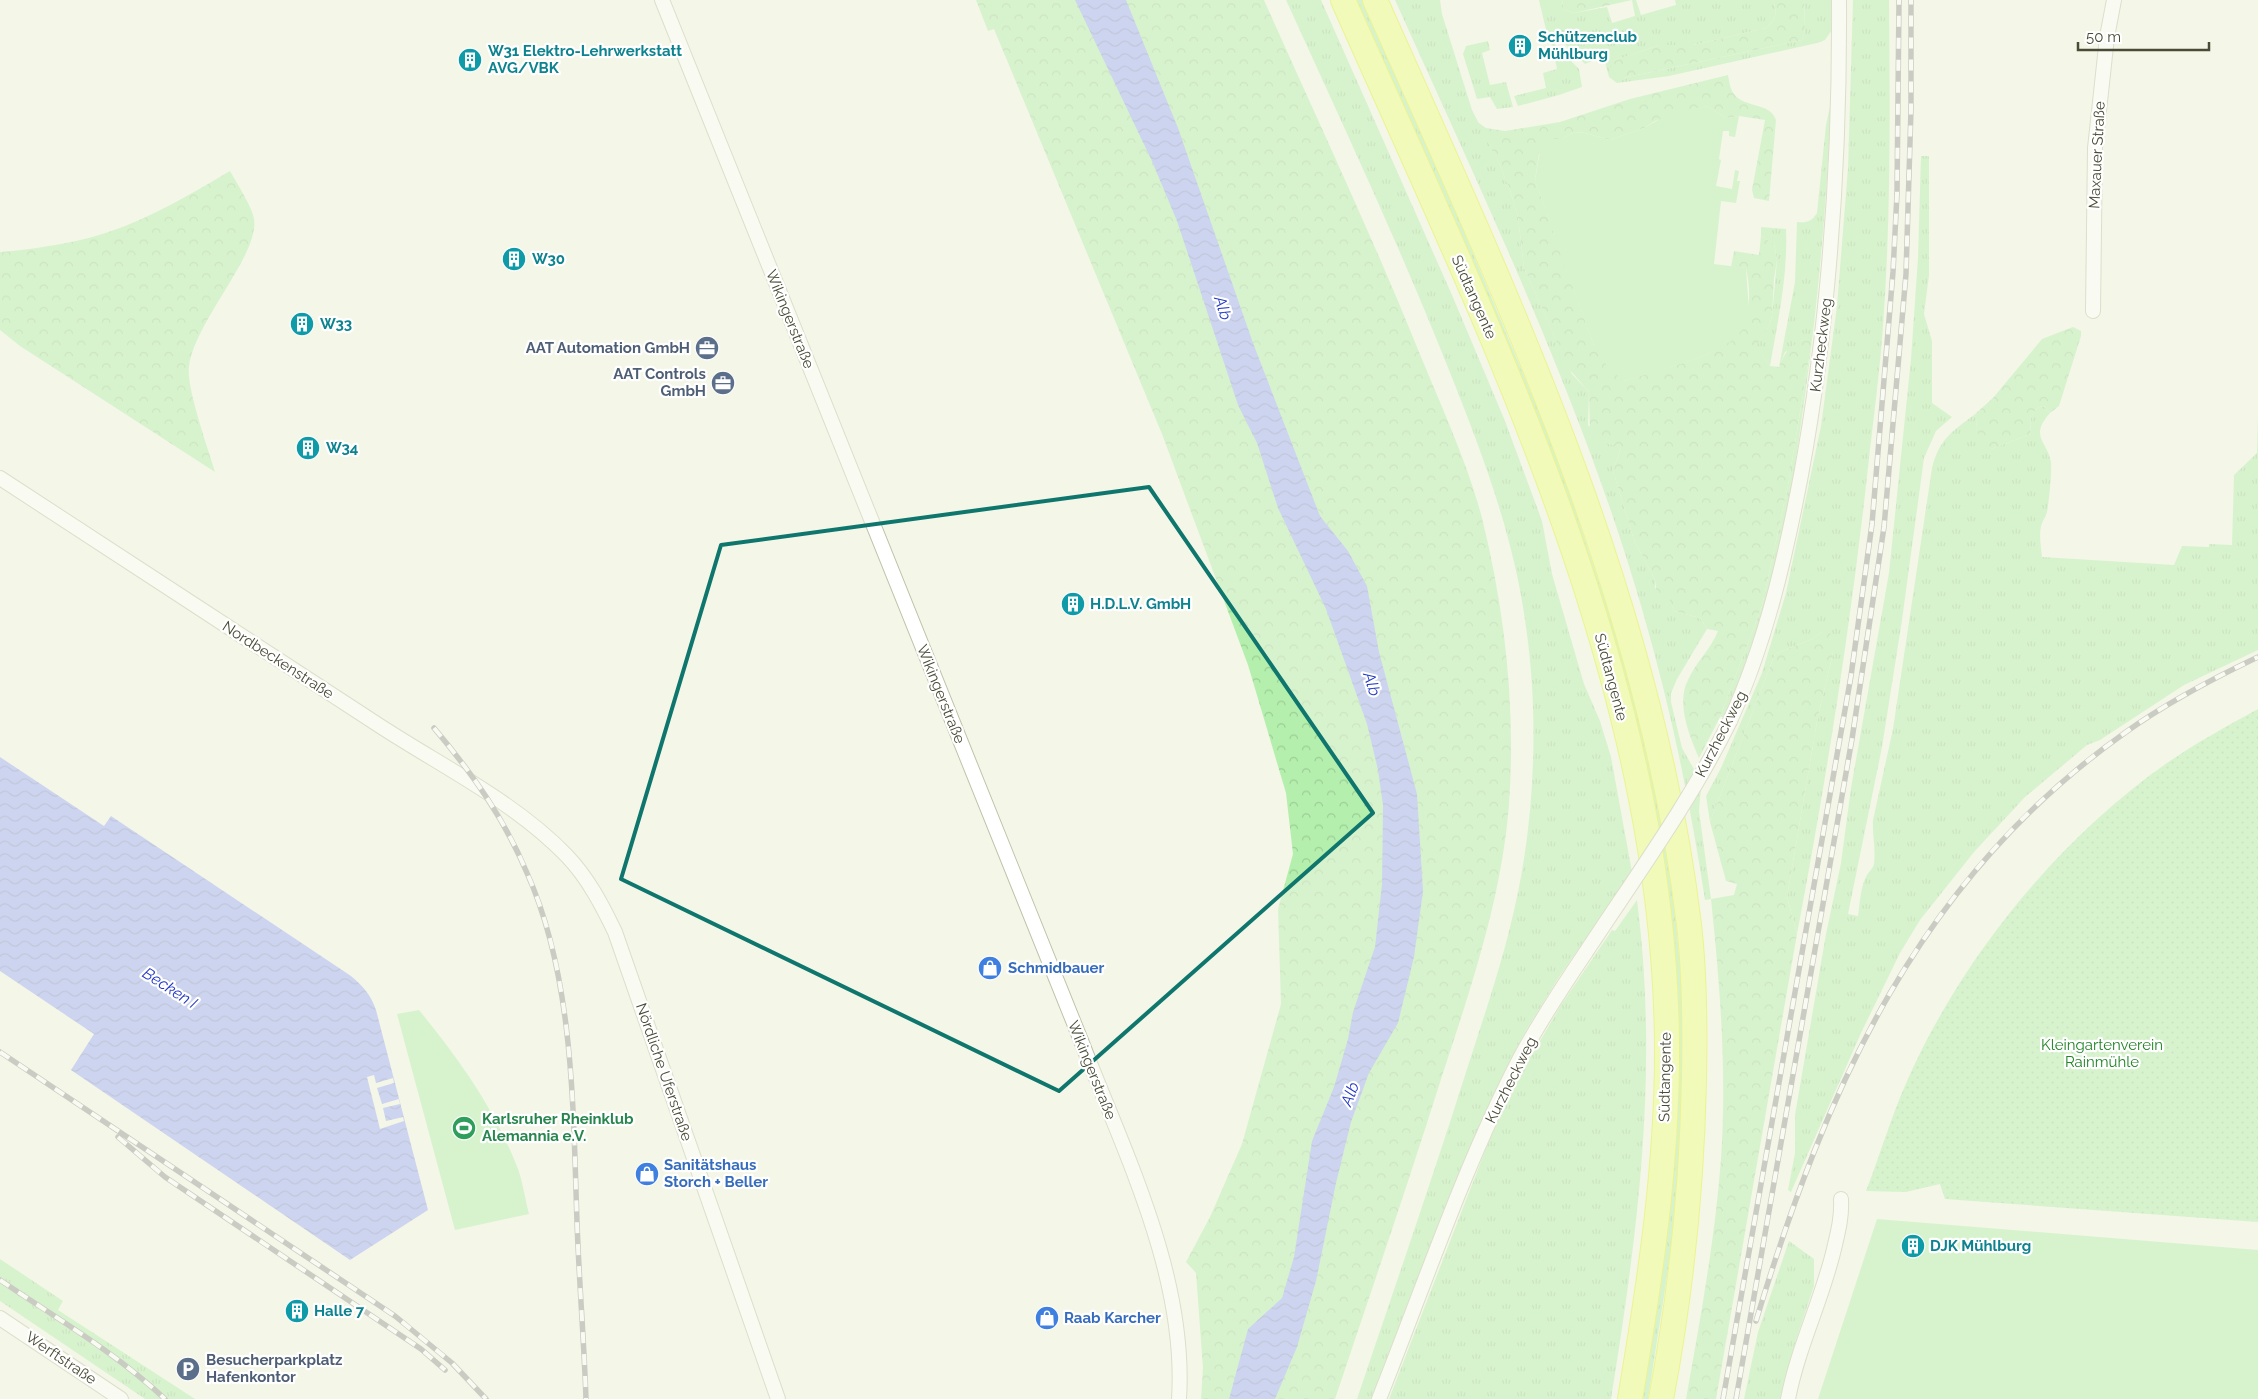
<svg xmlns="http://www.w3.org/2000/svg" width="2258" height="1399" viewBox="0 0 2258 1399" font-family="Raleway,sans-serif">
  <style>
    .grass { fill: url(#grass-tufts) }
    .forest { fill: url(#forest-crowns) }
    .garden { fill: url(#garden-dots) }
    .pitch { fill: #b4efad }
    .water { fill: url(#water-waves) }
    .pier { fill: #f4f6e8 }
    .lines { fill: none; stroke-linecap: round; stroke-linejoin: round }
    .minor-casing { stroke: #c0c3a9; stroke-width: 16 }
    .trunk-casing { stroke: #e1f028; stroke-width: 26 }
    .minor { stroke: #fff; stroke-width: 14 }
    .trunk { stroke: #efff81; stroke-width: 24 }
    .rail-casing { stroke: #989898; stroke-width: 5.5 }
    .rail { stroke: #fff; stroke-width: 4; stroke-dasharray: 11; stroke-linecap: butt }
    .minor-bridge-casing { stroke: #c0c3a9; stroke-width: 16; stroke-linecap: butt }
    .minor-bridge { stroke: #fff; stroke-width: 14 }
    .marked { fill: none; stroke: #0f766e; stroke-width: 4; stroke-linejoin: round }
    .labels { text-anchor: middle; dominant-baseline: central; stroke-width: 4.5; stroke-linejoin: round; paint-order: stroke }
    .culture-label { font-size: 15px; font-weight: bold; fill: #0d838f; stroke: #fff; text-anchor: start }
    .street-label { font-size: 15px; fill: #4a4b36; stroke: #fff }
    .service-label { font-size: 15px; font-weight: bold; fill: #4e5e75; stroke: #fff; text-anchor: end }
    .shop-label { font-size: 15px; font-weight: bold; fill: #366cbe; stroke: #fff; text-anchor: start }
    .park-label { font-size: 15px; fill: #218427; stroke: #fff }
    .leisure-label { font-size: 15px; font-weight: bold; fill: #27864d; stroke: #fff; text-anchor: start }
    .water-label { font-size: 16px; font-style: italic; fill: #2137c5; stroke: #fff }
  </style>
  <defs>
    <pattern id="grass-tufts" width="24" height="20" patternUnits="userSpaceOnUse" patternTransform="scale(1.25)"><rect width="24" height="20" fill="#b4efad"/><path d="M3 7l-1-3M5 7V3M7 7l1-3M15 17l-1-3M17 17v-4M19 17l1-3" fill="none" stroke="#9cce95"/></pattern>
    <pattern id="forest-crowns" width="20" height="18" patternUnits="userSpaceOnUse" patternTransform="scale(1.25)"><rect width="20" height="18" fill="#b4efad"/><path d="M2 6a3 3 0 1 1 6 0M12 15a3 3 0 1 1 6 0" fill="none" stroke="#9cce95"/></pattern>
    <pattern id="garden-dots" width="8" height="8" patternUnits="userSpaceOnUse" patternTransform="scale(1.25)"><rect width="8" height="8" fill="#b4efad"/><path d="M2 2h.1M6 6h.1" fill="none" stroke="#9cce95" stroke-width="1.8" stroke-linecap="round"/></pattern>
    <pattern id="water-waves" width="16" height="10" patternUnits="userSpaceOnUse" patternTransform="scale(1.25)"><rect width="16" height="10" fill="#9eacf9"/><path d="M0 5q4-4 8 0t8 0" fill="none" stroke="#838eca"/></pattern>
  </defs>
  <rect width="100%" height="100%" fill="#f4f6e8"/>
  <path class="grass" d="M 1286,0 L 1321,0 L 1452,295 L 1505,421 L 1532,494 L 1542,521 L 1552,574 L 1584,684 L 1600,721 L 1611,757 L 1632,872 L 1559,977 L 1527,1029 L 1507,1067 L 1470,1147 L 1372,1399 L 1357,1399 C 1394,1289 1432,1180 1467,1069 C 1484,1016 1503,961 1515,906 C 1535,818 1539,716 1526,627 C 1514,535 1481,450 1447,365 C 1398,242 1341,121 1286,0 Z
    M 1354,0 L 1362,0 L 1438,169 L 1556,453 L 1612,621 L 1640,724 L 1658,803 L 1674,898 L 1678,945 L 1683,995 L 1684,1088 L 1676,1203 L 1670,1257 L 1648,1399 L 1641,1399 L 1677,1043 L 1671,927 L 1634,723 Z
    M 1395,0 L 1440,0 L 1442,14 L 1472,110 L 1499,163 L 1510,190 L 1518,217 L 1524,268 L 1572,374 L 1589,392 L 1588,425 L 1609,444 L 1618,445 L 1621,448 L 1613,471 L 1634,540 L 1655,580 L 1655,588 L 1668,595 L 1674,611 L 1700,618 L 1707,629 L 1677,679 L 1671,693 L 1671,702 L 1682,748 L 1699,778 L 1701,786 L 1699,811 L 1711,899 L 1705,900 C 1690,801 1670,705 1642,609 C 1582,401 1484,198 1395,0 Z
    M 1539,0 L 1562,0 L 1564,10 L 1574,13 L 1607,7 L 1612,23 L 1635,16 L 1632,0 L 1636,0 L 1641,15 L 1676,5 L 1675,0 L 1773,0 C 1777,13 1777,19 1766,28 L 1693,45 L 1659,45 L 1614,61 L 1623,78 L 1802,40 L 1805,30 L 1804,0 L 1831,0 L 1832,30 L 1825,40 L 1817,43 L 1669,76 L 1617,83 L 1609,77 L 1605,62 L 1595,60 L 1585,64 L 1554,33 L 1547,34 Z
    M 1853,0 L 1889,0 C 1890,109 1891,217 1883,326 C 1880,370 1874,414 1869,458 C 1852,618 1827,776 1797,934 L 1787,897 L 1818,716 L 1833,653 L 1822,632 L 1812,639 L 1775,654 L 1710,822 L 1706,796 L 1721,768 L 1762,673 L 1786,593 L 1821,426 L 1837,306 L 1848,168 Z
    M 1488,41 L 1490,50 L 1482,53 L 1490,85 L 1506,82 L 1513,107 L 1497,109 L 1490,97 L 1477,99 L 1463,54 L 1466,46 Z
    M 1551,41 L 1579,69 L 1582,87 L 1559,95 L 1518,106 L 1514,96 L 1546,88 L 1543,73 L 1557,69 Z
    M 1831,102 C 1827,198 1819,293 1806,388 C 1796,461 1786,537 1765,607 C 1753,645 1739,681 1724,717 L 1720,717 L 1762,606 L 1788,485 L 1812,341 L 1785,352 L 1779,367 L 1795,282 L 1797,222 C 1807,223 1811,222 1817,213 L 1826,125 Z
    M 1921,156 L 1929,156 L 1929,275 L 1924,314 L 1932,341 L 1932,403 L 1952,417 L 1936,431 L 1924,458 L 1902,620 L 1882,747 L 1848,914 L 1858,916 C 1860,903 1860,889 1866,877 C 1868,872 1873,869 1874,864 C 1876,847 1872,835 1873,820 L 1893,729 L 1932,468 C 1939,440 1951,432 1974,415 L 1977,419 L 1976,428 L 1991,449 L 2031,434 C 2029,422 2030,412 2041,406 L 2045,407 L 2050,413 C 2029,437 2047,440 2051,462 C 2052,471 2049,502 2047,512 C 2046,517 2042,521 2041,526 C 2039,536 2041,547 2042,557 L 2174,565 L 2182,546 L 2209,547 L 2209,544 L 2232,545 L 2234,475 L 2257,453 L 2258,414 L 2258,650 L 2184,685 L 2100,740 L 2087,745 L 2025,797 L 1974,852 L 1920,920 L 1900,953 L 1861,1033 L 1791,1192 L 1788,1190 L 1795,1153 L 1795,1115 L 1826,934 L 1841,863 L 1851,788 L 1889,573 L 1911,359 L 1918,258 Z
    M 1761,227 L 1786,229 C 1788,276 1778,320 1770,366 L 1755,346 L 1769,326 L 1772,316 L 1777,260 L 1774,244 L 1761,236 Z
    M 1637,900 C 1659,1071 1638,1231 1611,1399 L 1389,1399 L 1490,1138 L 1507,1102 L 1527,1063 L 1561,1005 L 1612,930 L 1615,931 Z
    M 1789,1241 L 1814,1259 L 1814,1286 L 1796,1340 L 1780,1399 L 1744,1399 L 1758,1332 Z
    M 0,1259 L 63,1301 L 58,1310 L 195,1399 L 145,1399 L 0,1301 Z"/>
  <path class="forest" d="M 976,0 L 1264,0 C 1316,117 1371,233 1419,352 C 1441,406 1467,461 1482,518 C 1505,611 1516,708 1509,804 C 1502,897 1471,988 1442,1076 C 1408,1184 1371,1292 1335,1399 L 1201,1399 L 1203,1368 L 1196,1273 L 1186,1262 L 1210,1217 L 1242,1144 L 1281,1004 L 1278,909 L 1293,854 L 1286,793 L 1248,665 L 1162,434 L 994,29 L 988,31 Z
    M 1562,0 L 1632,0 L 1574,13 L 1564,10 Z
    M 1773,0 L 1804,0 L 1805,30 L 1802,40 L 1623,78 L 1613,77 L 1609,71 L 1614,61 L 1659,45 L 1693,45 L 1766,28 C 1777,19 1777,13 1773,0 Z
    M 1728,75 C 1729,80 1730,87 1732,91 C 1741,109 1770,101 1776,120 L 1769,201 L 1754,198 L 1752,190 L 1765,120 L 1739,116 L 1727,118 L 1706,106 L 1655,121 L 1644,128 L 1610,140 L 1585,133 L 1574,132 L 1562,139 L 1550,139 L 1539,154 L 1535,180 L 1594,346 L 1625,381 C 1637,377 1649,372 1661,369 C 1720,354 1761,337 1746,268 L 1731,267 L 1734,251 L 1759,255 L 1761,236 L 1774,244 L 1777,260 L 1774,279 L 1772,316 L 1769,326 L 1756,346 L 1770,366 L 1779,367 C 1786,350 1792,341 1812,340 L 1788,485 L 1762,606 L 1720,717 L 1699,758 C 1689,735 1676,703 1688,680 C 1696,662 1711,649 1718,631 L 1707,629 L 1700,618 L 1674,611 L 1668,596 L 1662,597 L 1657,595 L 1655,580 L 1634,540 L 1613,471 L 1621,448 C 1611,440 1597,448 1590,435 L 1589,392 L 1563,362 L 1555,337 L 1524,268 L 1518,217 L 1510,190 L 1499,163 L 1476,121 L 1486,128 L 1505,131 L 1560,122 L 1630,99 Z
    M 230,171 C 236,182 253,208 254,219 C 260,254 195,321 189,366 C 186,388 208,448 215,472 L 20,346 L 0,330 L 0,252 C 37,249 83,242 117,229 C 154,216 196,191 230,171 Z
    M 2073,327 L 2081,331 L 2081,336 L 2059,406 L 2050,413 L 2045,407 L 2041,406 C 2030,412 2029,422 2031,434 L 1991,449 L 1982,446 L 1976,428 L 1977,419 L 1974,415 L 1993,398 L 2042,339 Z
    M 1822,632 L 1830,632 L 1833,653 L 1818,716 L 1787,897 L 1797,934 L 1716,1399 L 1686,1399 C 1700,1320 1715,1240 1721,1159 C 1727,1072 1720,986 1711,899 L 1734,895 L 1737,884 L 1726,881 L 1710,822 L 1775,654 L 1812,639 Z"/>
  <path class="garden" d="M 2258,709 L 2258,1222 L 1945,1199 L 1940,1184 L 1906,1192 L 1866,1191 C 1880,1155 1891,1117 1907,1081 C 1961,959 2057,840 2167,763 C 2196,743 2227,726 2258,709 Z"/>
  <path class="pitch" d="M 1706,106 L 1727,118 L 1739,116 L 1735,137 L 1729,136 L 1729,131 L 1723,131 L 1719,159 L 1721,160 L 1716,186 L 1732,189 L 1735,170 L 1739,171 L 1737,181 L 1740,181 L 1736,203 L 1721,201 L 1714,264 L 1746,268 L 1749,311 L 1742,330 L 1734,339 L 1719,349 L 1696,359 L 1625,381 L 1609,369 L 1594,346 L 1561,255 L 1535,180 L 1541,145 L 1550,139 L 1562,139 L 1574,132 L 1585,133 L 1610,140 L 1644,128 L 1667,115 Z
    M 419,1010 C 459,1059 495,1109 518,1169 C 523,1183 525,1199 529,1214 L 455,1230 L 397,1014 Z
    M 1877,1219 L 2258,1250 L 2258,1399 L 1818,1399 Z"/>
  <path class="water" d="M 1075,0 L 1126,0 L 1178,128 L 1253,343 L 1320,516 L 1348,551 L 1367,586 L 1379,652 L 1417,794 L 1423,891 L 1414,957 L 1398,1023 L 1369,1073 L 1351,1122 L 1336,1183 L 1316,1281 L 1297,1347 L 1275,1399 L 1229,1399 L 1248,1329 L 1282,1298 L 1294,1257 L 1312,1141 L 1334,1087 L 1348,1039 L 1353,1012 L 1375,947 L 1382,884 L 1383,805 L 1378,770 L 1367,724 L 1326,609 L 1278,508 L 1257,443 L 1238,405 L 1177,221 L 1151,159 Z
    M 0,757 L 104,826 L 111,816 L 351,976 C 363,986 371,995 376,1010 L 428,1210 L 350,1260 L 71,1070 L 94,1034 L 0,971 Z"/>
  <path class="pier" d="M 374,1075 L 376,1083 L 393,1078 L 394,1083 L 377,1088 L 382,1104 L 399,1099 L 400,1104 L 383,1108 L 386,1121 L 403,1117 L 404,1121 L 380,1129 L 367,1077 Z"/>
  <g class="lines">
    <g class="minor-casing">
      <path id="minor" d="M 662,0 L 1082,1043 C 1125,1154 1187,1277 1179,1399
        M 2093,311 L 2095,148 L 2107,37 L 2114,0
        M 0,478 C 127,561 253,643 380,726 C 443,767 515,802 567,856 C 588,878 602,905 615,932 L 778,1399
        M 1730,721 C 1766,642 1785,559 1801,475 C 1830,318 1840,160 1839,0
        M 0,1318 L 121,1399
        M 1379,1399 C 1424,1286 1464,1166 1520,1058 C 1540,1021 1563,986 1586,952
        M 1788,1399 C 1798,1347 1822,1300 1834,1249 C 1838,1232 1842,1217 1841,1199"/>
    </g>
    <g class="trunk-casing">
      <path id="trunk" d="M 1343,0 C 1489,330 1663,674 1667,1042 C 1668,1162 1650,1281 1630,1399
        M 1375,0 C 1508,299 1650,596 1689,925 C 1695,976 1695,1028 1694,1079 C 1692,1186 1681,1293 1661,1399"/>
    </g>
    <use href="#minor" class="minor"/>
    <use href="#trunk" class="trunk"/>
    <g class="rail-casing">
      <path id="rail" d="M 434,728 C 472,773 504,818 527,873 C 574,978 573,1108 577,1222 C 579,1281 584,1340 586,1399
        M 0,1052 L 395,1316 L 452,1363 L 486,1399
        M 118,1137 L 165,1177 L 421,1349 L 445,1370
        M 0,1280 C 56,1318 116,1353 165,1399
        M 1756,1321 C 1827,1086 1919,878 2126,732 C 2168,702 2212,679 2258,657
        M 1723,1399 L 1851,676 L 1872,524 L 1893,272 L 1897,194 L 1899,0
        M 1736,1399 L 1852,739 L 1884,527 L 1906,274 L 1911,109 L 1911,0"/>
    </g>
    <use href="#rail" class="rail"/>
    <g class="minor-bridge-casing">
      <path id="minor-bridge" d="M 1586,952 C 1636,876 1690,802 1730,721"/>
    </g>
    <use href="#minor-bridge" class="minor-bridge"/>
  </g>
  <path d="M0 0H2258V1399H0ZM 1149,487 L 1373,813 L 1059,1091 L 621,879 L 721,545 Z" fill="#f4f6e8" fill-opacity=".55" fill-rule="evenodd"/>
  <path class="marked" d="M 1149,487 L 1373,813 L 1059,1091 L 621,879 L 721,545 Z"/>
  <defs>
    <g id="building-disc" transform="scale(1.25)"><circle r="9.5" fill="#0f9aa8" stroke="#fff"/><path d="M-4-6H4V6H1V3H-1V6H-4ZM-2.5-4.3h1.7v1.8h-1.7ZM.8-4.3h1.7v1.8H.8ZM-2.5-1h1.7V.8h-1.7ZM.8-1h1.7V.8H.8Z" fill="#fff"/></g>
    <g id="office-disc" transform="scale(1.25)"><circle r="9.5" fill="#5c6f8a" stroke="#fff"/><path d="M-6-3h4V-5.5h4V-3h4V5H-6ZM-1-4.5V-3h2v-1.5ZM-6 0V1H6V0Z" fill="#fff"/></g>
    <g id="shop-disc" transform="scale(1.25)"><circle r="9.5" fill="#3f7fe0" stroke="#fff"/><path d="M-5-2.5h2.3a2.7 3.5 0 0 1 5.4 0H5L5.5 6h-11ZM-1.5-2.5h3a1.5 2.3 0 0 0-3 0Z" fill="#fff"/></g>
    <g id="stadium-disc" transform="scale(1.25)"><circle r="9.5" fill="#2e9e5b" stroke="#fff"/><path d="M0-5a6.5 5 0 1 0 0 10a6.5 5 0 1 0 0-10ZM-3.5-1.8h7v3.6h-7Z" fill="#fff"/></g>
    <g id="parking-disc" transform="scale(1.25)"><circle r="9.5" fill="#5c6f8a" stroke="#fff"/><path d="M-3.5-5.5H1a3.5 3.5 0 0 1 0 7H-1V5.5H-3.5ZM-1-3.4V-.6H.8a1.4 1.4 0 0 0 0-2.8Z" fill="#fff"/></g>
  </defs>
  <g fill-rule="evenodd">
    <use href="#building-disc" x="1520" y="46"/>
    <use href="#building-disc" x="470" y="60"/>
    <use href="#building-disc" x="514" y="259"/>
    <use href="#building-disc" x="302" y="324"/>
    <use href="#office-disc" x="707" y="348"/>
    <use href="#office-disc" x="723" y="383"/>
    <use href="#building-disc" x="308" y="448"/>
    <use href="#building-disc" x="1073" y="604"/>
    <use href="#shop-disc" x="990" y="968"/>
    <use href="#stadium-disc" x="464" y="1128"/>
    <use href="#shop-disc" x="647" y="1174"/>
    <use href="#building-disc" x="1913" y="1246"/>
    <use href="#building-disc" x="297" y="1311"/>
    <use href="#shop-disc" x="1047" y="1318"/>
    <use href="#parking-disc" x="188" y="1369"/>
  </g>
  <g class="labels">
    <g class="culture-label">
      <text x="1538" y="37">Schützenclub<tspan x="1538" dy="17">Mühlburg</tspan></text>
      <text x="488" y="51">W31 Elektro-Lehrwerkstatt<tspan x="488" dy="17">AVG/VBK</tspan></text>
      <text x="532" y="259">W30</text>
      <text x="320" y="324">W33</text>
      <text x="326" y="448">W34</text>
      <text x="1090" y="604">H.D.L.V. GmbH</text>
      <text x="1930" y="1246">DJK Mühlburg</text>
      <text x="314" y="1311">Halle 7</text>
    </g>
    <g class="street-label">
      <text transform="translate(2097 155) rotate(-87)">Maxauer Straße</text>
      <text transform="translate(1474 297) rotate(66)">Südtangente</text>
      <text transform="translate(790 319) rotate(68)">Wikingerstraße</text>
      <text transform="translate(1821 345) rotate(-83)">Kurzheckweg</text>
      <text transform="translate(278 660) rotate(33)">Nordbeckenstraße</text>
      <text transform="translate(1611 677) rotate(75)">Südtangente</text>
      <text transform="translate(941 694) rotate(68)">Wikingerstraße</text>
      <text transform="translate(1721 734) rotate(-63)">Kurzheckweg</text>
      <text transform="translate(1092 1070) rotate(68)">Wikingerstraße</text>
      <text transform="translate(664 1072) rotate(71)">Nördliche Uferstraße</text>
      <text transform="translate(1665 1077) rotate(-89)">Südtangente</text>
      <text transform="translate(1511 1080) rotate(-63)">Kurzheckweg</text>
      <text transform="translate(61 1358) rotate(34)">Werftstraße</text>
    </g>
    <g class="service-label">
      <text x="690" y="348">AAT Automation GmbH</text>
      <text x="706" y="374">AAT Controls<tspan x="706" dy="17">GmbH</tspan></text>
      <text x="206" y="1360" text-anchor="start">Besucherparkplatz<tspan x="206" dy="17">Hafenkontor</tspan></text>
    </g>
    <g class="shop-label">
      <text x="1008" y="968">Schmidbauer</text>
      <text x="664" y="1165">Sanitätshaus<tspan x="664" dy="17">Storch + Beller</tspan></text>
      <text x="1064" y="1318">Raab Karcher</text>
    </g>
    <g class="park-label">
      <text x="2102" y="1045">Kleingartenverein<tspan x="2102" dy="17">Rainmühle</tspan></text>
    </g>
    <g class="leisure-label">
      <text x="482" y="1119">Karlsruher Rheinklub<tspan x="482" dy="17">Alemannia e.V.</tspan></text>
    </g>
    <g class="water-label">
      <text transform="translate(1223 308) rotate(72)">Alb</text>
      <text transform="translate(1372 684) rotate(72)">Alb</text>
      <text transform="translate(170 988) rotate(33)">Becken I</text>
      <text transform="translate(1350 1094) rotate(-69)">Alb</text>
    </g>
  </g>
  <path d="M2078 42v8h131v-8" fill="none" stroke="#4a4b36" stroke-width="2.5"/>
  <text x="2086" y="42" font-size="15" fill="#4a4b36" stroke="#ffffff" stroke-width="4" paint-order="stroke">50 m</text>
</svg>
